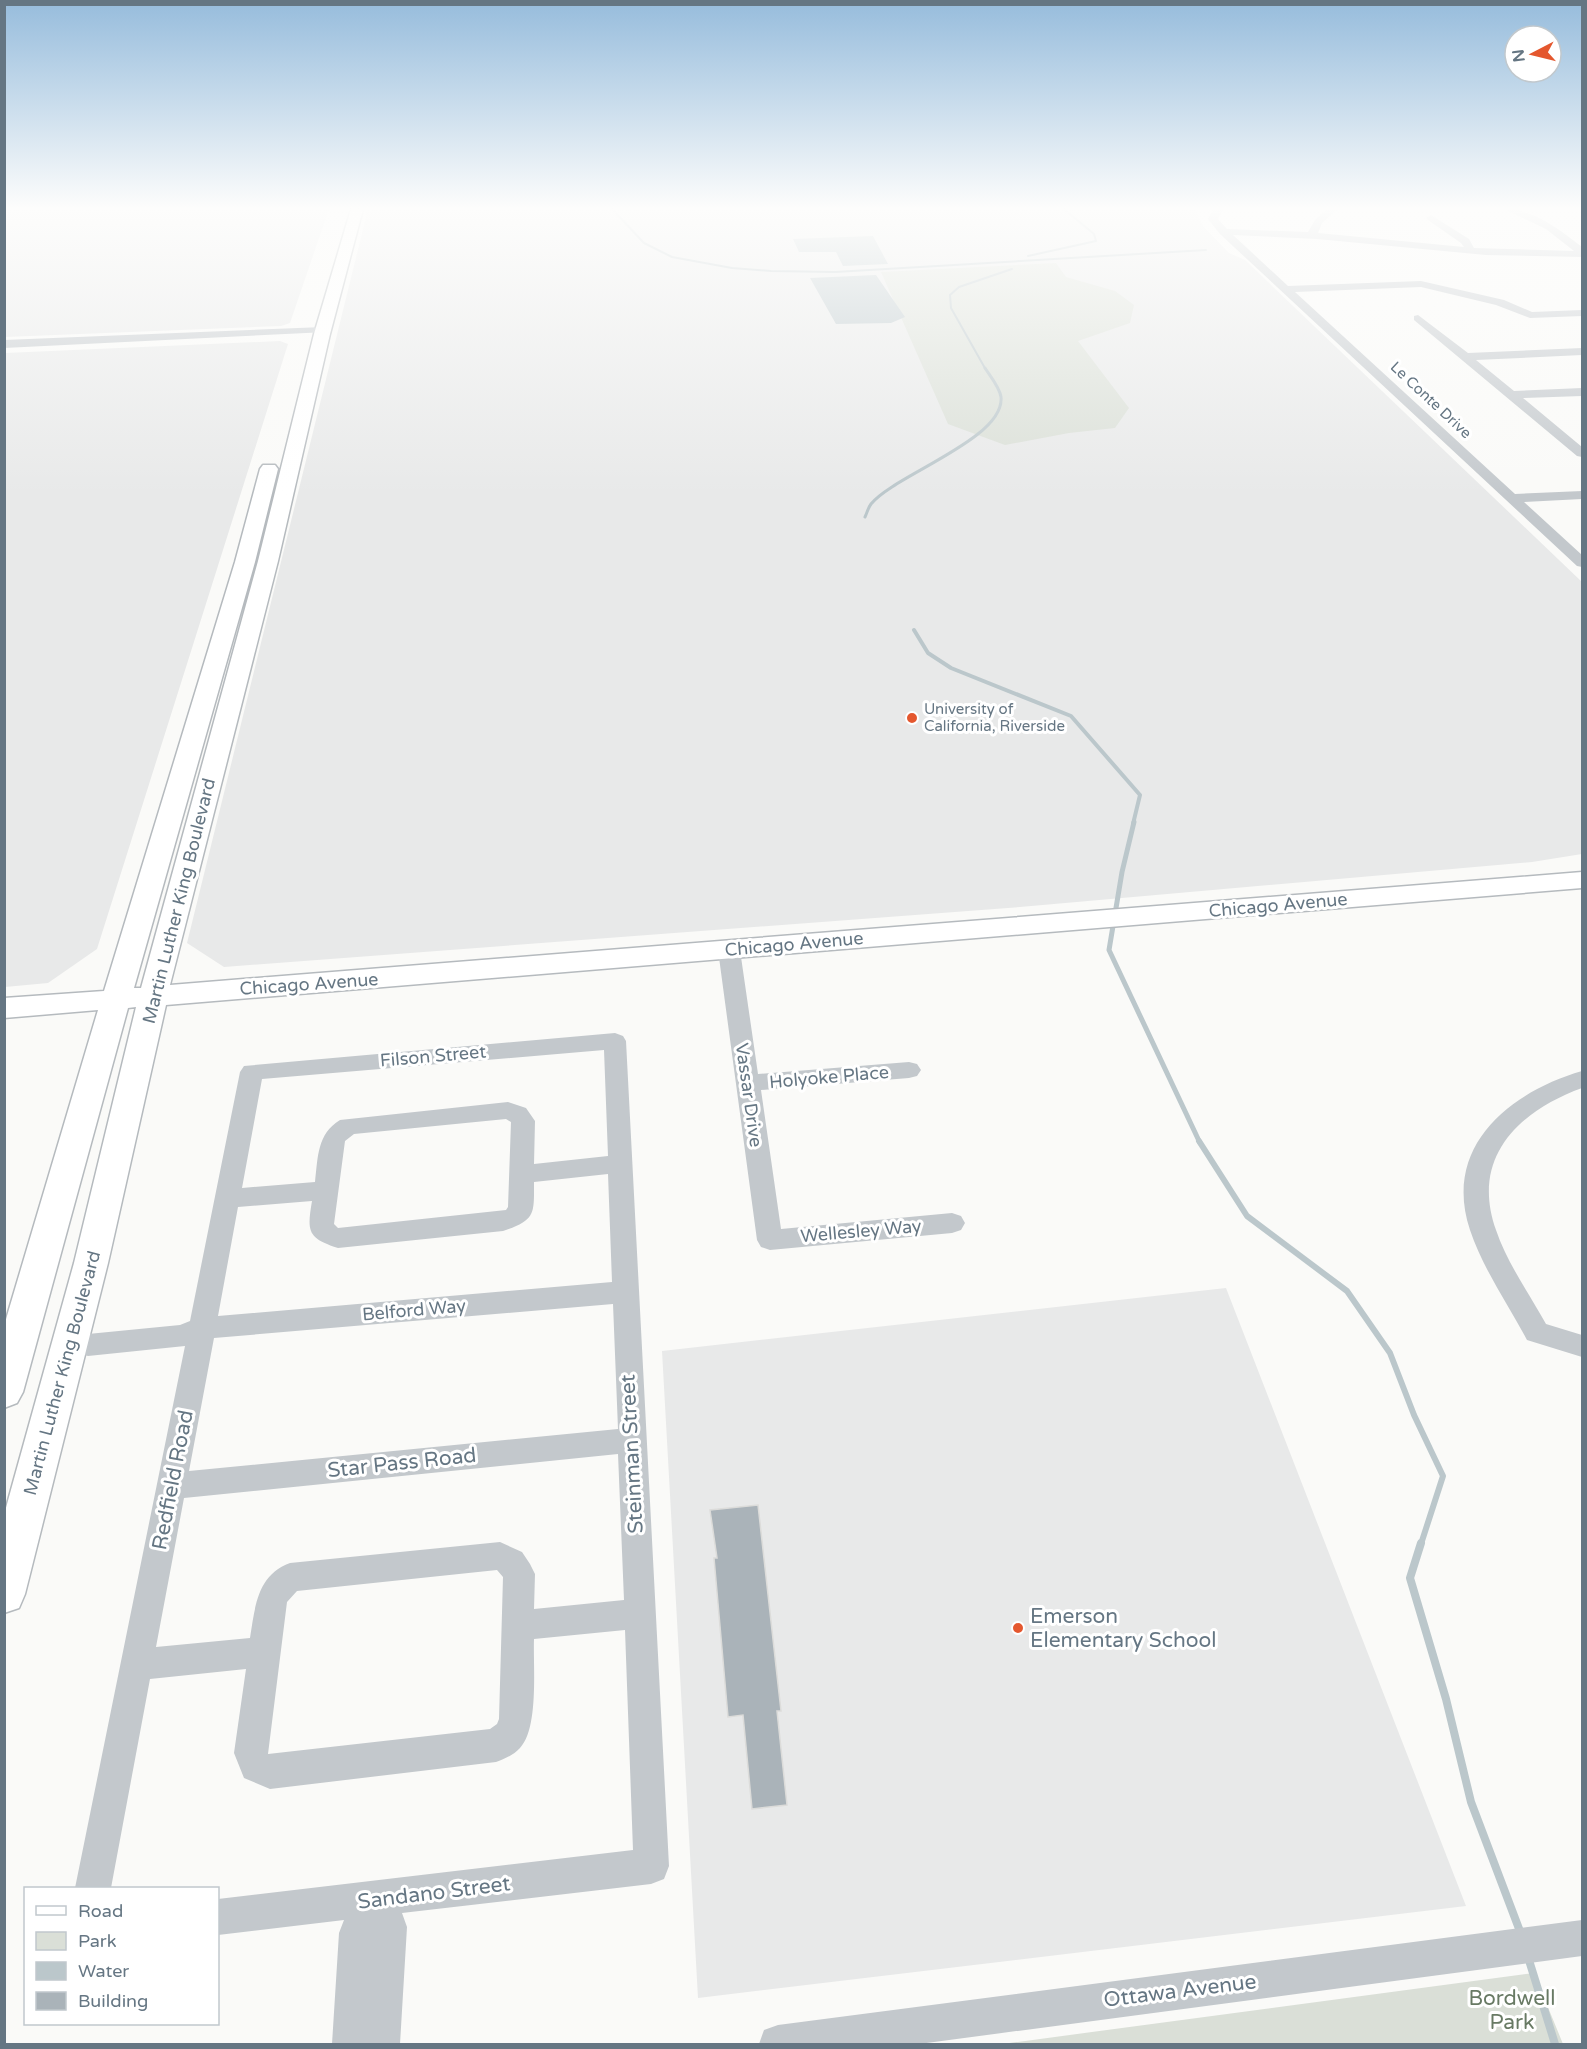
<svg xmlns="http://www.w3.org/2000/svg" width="1587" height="2049" viewBox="0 0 1587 2049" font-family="'Varela Round',sans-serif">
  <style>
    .built { fill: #e8e9e9 }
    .green { fill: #dadfd7 }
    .water { fill: #bbc7cb }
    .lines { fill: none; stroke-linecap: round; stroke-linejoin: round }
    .stream-far5 { stroke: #bbc7cb; stroke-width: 2 }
    .stream-far4 { stroke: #bbc7cb; stroke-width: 3 }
    .stream-far3 { stroke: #bbc7cb; stroke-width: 4 }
    .stream-far2 { stroke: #bbc7cb; stroke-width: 5 }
    .stream-far1 { stroke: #bbc7cb; stroke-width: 6 }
    .stream { stroke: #bbc7cb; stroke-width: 8 }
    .building { fill: #aab3b9; stroke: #dcdcda; stroke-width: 1.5 }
    .major-casing { stroke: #b5babe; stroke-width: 3 }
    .minor { fill: #c3c8cc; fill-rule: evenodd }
    .major { fill: #fff; fill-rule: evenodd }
    .poi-dot { fill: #e4572e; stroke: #fff; stroke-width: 2 }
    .labels { text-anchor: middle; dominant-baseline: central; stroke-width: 6; stroke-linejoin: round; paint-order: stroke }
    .far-street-label { font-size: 15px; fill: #657683; stroke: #fff }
    .far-poi-label { font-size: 15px; fill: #657683; stroke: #fff; text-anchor: start }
    .street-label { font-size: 18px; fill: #657683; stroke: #fff }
    .near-street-label { font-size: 21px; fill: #657683; stroke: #fff }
    .near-poi-label { font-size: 21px; fill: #657683; stroke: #fff; text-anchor: start }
    .near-park-label { font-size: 21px; fill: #687a64; stroke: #fff }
  </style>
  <rect width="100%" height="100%" fill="#fafaf8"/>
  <path class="built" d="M 4,209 L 329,209 L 290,323 L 281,326 L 5,337 Z
    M 368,209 L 1195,209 L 1203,226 L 1229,253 L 1245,260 L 1582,582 L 1582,854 L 1532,862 L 1020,907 L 224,967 L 187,943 Z
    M 280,341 L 288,344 L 97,949 L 48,983 L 5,987 L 5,353 Z
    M 1226,1288 L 1466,1906 L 698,1998 L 662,1351 Z"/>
  <path class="green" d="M 1056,263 L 1066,277 L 1115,291 L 1134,305 L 1130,323 L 1078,341 L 1129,408 L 1115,428 L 1069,433 L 1005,445 L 948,424 L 881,272 Z
    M 1534,1973 L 1563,2044 L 1002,2044 Z"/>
  <path class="water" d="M 873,236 L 888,264 L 843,266 L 836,252 L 799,252 L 793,239 Z
    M 876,275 L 905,317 L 891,323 L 836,324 L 810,278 Z"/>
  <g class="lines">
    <path class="stream-far5" d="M 612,209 L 644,243 L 672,257 L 732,268 L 771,271 L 835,272 L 1206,250
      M 1028,256 L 1096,241 L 1094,234 L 1064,209
      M 986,370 L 951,308 L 950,295 L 959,287 L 1012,269"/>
    <path class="stream-far4" d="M 865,517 C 867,513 868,508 871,504 C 894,475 1005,439 1001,397 C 1000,388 990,376 985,368"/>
    <path class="stream-far3" d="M 914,630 L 928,653 L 951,668 L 1071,716 L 1140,795 L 1133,824"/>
    <path class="stream-far2" d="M 1134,822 L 1122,872 L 1109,950 L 1200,1143"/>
    <path class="stream-far1" d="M 1199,1141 L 1247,1216 L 1347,1291 L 1390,1353 L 1414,1415 L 1443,1476 L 1421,1544"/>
    <path class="stream" d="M 1421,1543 L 1410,1578 L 1446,1699 L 1471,1802 L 1521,1934
      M 1528,1957 L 1555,2044"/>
  </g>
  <path class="building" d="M 758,1505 L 781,1711 L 777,1711 L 787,1805 L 752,1809 L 743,1715 L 728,1717 L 714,1558 L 717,1558 L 710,1510 Z"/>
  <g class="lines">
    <g class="major-casing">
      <path id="major" d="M 351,209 L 363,209 L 330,334 L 278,561 L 170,985 L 1582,872 L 1582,888 L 166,1005 L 108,1263 L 25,1594 L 19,1608 L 4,1613 L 4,1515 L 74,1263 L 136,1007 L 128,1008 L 23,1392 L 17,1403 L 4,1408 L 4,1326 L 98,1010 L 4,1018 L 4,998 L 104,991 L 235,562 L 260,469 L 263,465 L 275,465 L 278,469 L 255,562 L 134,988 L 141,988 L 258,561 L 314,334 Z"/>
    </g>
    <path class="minor" d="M 1213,209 L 1223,209 L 1218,219 L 1227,229 L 1308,232 L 1315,220 L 1327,209 L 1338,209 L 1322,223 L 1318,233 L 1464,247 L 1461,243 L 1428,220 L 1426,218 L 1431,215 L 1469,239 L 1474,248 L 1574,251 L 1546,229 L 1504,209 C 1534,209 1560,230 1582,247 L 1582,257 L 1486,255 L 1317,239 L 1233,235 L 1288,286 L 1421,281 L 1504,300 L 1532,312 L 1582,310 L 1582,316 L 1530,318 L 1496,305 L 1421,287 L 1295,292 L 1515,494 L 1582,491 L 1582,499 L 1524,502 L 1582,555 L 1582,567 L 1577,566 L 1220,234 L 1208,219 Z
      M 1418,315 L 1468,353 L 1582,348 L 1582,355 L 1476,360 L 1514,391 L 1582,388 L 1582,396 L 1523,398 L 1582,447 L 1582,457 L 1577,456 L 1414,320 L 1414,316 Z
      M 323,327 L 327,328 L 327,332 L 4,348 L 4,340 Z
      M 729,943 L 737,945 L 740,950 L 758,1074 L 909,1062 L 917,1064 L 921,1070 L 917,1076 L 909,1078 L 761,1090 L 781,1229 L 952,1213 L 961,1216 L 965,1223 L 961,1230 L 952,1233 L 770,1250 L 761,1247 L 757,1240 L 718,950 L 721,945 Z
      M 615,1033 L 623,1036 L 626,1041 L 669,1866 L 664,1879 L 651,1884 L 402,1913 L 407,1927 L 400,2044 L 332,2044 L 339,1933 L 344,1920 L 218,1935 L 218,1899 L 633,1850 L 625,1630 L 534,1639 C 533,1667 539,1728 520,1748 C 514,1755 504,1759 496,1762 L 270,1789 L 244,1778 L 234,1753 L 246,1669 L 150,1679 L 111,1888 L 75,1888 L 185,1346 L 88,1356 L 60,1348 L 56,1340 L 60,1332 L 70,1329 L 88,1334 L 180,1325 L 190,1321 L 240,1072 L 244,1066 ZM 604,1050 L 608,1156 L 534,1164 L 535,1121 L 526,1108 L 508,1102 L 340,1120 C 317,1134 318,1157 315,1182 L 242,1188 L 262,1079 ZM 506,1119 L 511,1122 L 508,1207 L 506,1210 L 338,1228 L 334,1224 L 345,1141 L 354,1134 ZM 608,1174 L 612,1282 L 218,1316 L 238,1207 L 312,1201 C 307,1231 307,1238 338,1248 L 503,1231 C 536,1220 534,1214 534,1182 ZM 613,1304 L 618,1429 L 189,1471 L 214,1338 ZM 618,1454 L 624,1600 L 534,1609 L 535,1574 L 530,1564 L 522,1552 L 500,1542 L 290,1563 C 257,1575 255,1607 250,1638 L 156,1647 L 184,1498 ZM 497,1570 L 503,1577 L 499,1719 L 497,1724 L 490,1729 L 268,1754 L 287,1602 L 297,1591 Z
      M 1582,1071 L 1582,1088 C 1519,1111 1470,1157 1496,1230 C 1507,1263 1529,1293 1546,1324 L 1582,1335 L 1582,1357 L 1527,1340 C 1508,1304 1483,1269 1470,1230 C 1442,1146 1510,1092 1582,1071 Z
      M 1582,1920 L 1582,1956 L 919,2044 L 759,2044 L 764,2030 L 778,2025 Z"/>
    <use href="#major" class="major"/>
  </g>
  <linearGradient id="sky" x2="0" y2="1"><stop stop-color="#96bcdc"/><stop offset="0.42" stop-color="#fdfdfc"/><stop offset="1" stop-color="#fdfdfc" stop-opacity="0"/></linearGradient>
  <rect width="1587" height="496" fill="url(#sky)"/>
  <g class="poi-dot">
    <circle cx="912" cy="718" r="6"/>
    <circle cx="1018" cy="1628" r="6"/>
  </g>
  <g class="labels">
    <g class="far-street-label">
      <text transform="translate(1431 400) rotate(43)">Le Conte Drive</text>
    </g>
    <g class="far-poi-label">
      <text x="924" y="709">University of<tspan x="924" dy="17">California, Riverside</tspan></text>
    </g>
    <g class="street-label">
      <text transform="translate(179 901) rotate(-76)">Martin Luther King Boulevard</text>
      <text transform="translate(1278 905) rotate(-5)">Chicago Avenue</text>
      <text transform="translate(794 944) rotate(-5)">Chicago Avenue</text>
      <text transform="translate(309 984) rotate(-4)">Chicago Avenue</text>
      <text transform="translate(433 1056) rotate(-5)">Filson Street</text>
      <text transform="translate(829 1077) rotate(-5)">Holyoke Place</text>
      <text transform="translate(749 1095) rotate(82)">Vassar Drive</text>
      <text transform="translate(861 1231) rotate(-5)">Wellesley Way</text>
      <text transform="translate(414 1310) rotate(-5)">Belford Way</text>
      <text transform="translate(62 1373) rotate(-75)">Martin Luther King Boulevard</text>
    </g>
    <g class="near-street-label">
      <text transform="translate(632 1454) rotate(-93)">Steinman Street</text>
      <text transform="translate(402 1463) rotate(-6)">Star Pass Road</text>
      <text transform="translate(173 1480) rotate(-79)">Redfield Road</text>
      <text transform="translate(434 1893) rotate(-7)">Sandano Street</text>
      <text transform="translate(1180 1991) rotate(-7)">Ottawa Avenue</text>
    </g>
    <g class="near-poi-label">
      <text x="1030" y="1616">Emerson<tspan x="1030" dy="24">Elementary School</tspan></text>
    </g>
    <g class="near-park-label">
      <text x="1512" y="1998">Bordwell<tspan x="1512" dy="24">Park</tspan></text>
    </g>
  </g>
  <rect width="1587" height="2049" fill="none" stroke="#657683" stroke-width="12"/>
  <rect x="24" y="1887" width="195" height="138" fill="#ffffff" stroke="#c1c8cd" stroke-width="1.5"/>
  <rect x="36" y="1906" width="30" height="9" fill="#ffffff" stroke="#c1c8cd" stroke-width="1.5"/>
  <text x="78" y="1917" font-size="18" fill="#657683">Road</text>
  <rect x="36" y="1932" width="30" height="18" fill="#dadfd7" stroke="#c1c8cd" stroke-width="1.5"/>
  <text x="78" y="1947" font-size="18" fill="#657683">Park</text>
  <rect x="36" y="1962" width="30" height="18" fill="#bbc7cb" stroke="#c1c8cd" stroke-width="1.5"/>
  <text x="78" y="1977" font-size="18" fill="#657683">Water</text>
  <rect x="36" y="1992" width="30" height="18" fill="#aab3b9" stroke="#c1c8cd" stroke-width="1.5"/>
  <text x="78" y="2007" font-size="18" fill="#657683">Building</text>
  <g transform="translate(1533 54) rotate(263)"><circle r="28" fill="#ffffff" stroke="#c1c8cd" stroke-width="1.5"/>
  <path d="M0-4.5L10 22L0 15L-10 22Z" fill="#e4572e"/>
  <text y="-9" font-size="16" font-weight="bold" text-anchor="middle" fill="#657683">N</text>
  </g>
</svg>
